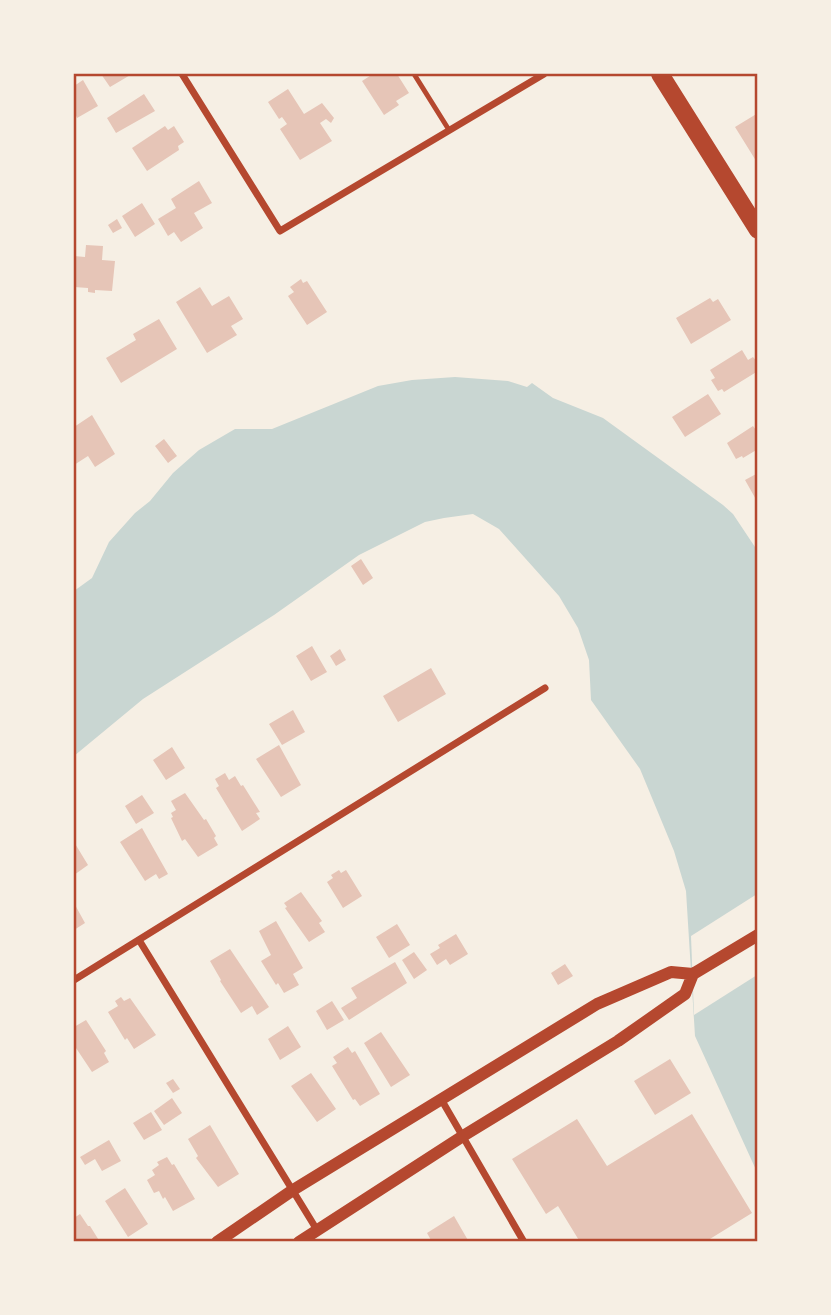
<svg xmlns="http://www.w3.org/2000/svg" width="831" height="1315" viewBox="0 0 831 1315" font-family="Bitter,serif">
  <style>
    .water { fill: #c9d6d2 }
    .pier { fill: #f6efe4 }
    .building { fill: #e6c5b7 }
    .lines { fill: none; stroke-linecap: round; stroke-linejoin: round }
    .service { stroke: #b5482f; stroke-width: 5 }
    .minor { stroke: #b5482f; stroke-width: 7 }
    .tertiary { stroke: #b5482f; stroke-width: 12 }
    .primary { stroke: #b5482f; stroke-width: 18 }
    .neatline { fill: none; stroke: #b5482f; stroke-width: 2.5 }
  </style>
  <rect width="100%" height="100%" fill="#f6efe4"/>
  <path class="water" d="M 455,377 L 508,381 L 527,387 L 532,383 L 553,398 L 603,418 L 723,505 L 733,514 L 757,550 L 757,1172 L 695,1036 L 686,891 L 674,851 L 640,769 L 591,700 L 589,660 L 578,628 L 559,596 L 499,529 L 473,514 L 444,518 L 425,522 L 359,555 L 274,615 L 143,699 L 74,756 L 74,591 L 92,578 L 109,542 L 135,513 L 150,501 L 173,473 L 199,450 L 235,429 L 272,429 L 378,386 L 412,380 Z"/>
  <path class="pier" d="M 757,894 L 757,975 L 694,1015 L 691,936 Z"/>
  <path class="building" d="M 101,74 L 132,74 L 110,87 Z
    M 373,74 L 385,74 L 386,76 L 397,74 L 409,93 L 396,101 L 399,105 L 384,115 L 362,81 Z
    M 83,80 L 98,106 L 77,118 L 74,111 L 74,86 Z
    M 288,89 L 304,114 L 322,103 L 334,118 L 331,123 L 326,119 L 320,123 L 332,141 L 300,160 L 280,129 L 287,124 L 282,117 L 279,119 L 268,102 Z
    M 144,94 L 155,111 L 116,133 L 107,118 Z
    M 758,113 L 758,164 L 735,127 Z
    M 165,126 L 168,130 L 174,126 L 184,142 L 178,146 L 179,150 L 147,171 L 132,148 Z
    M 199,181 L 212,203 L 194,213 L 203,228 L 181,242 L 174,232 L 168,236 L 158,219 L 176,208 L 171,199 Z
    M 142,203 L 155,224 L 135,237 L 122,216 Z
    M 117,219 L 122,228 L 113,233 L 108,225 Z
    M 86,245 L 103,246 L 102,260 L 115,261 L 112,291 L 95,290 L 95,293 L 88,292 L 88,288 L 74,287 L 74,256 L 85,257 Z
    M 301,279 L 303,283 L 307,281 L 327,312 L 307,325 L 288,296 L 294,292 L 290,287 Z
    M 200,287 L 212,306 L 229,296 L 243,319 L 231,326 L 237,335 L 207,353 L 176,302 Z
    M 710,298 L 713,302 L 718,299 L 731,320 L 691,344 L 676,318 Z
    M 159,319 L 177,349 L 121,383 L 106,358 L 136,340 L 133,334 Z
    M 742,350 L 748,360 L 753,357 L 758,363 L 758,371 L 724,392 L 722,389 L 718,391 L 711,380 L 715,378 L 710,370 Z
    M 708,394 L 721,414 L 685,437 L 672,417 Z
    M 92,415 L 115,454 L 95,467 L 88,456 L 74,465 L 74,427 Z
    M 753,426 L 758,433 L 758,449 L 743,458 L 742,456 L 736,459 L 727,443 Z
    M 164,439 L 177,456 L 168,463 L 155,446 Z
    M 758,473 L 758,503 L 745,480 Z
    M 361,559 L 373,578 L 363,585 L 351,566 Z
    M 312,646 L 327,672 L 311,681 L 296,656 Z
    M 340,649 L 346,660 L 336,666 L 330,656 Z
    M 431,668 L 446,694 L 398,722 L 383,696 Z
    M 293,710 L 305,732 L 282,745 L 269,724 Z
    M 279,745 L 301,785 L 281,797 L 256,759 Z
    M 172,747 L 185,768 L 166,780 L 153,760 Z
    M 225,773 L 229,780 L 235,776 L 241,786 L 243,785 L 260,812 L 256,813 L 260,819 L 242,831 L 216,788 L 219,786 L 215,779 Z
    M 185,793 L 204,820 L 206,819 L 216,836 L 214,838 L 218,845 L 198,857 L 185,839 L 182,841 L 171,818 L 173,817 L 171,813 L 176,810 L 171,801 Z
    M 142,795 L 154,813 L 136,824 L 125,806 Z
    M 142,828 L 168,874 L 159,879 L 156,874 L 145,881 L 120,842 Z
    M 74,842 L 88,865 L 74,875 Z
    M 339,870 L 341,873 L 346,870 L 362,896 L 343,908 L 327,882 L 333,878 L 331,875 Z
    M 301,892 L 322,921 L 319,923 L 325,932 L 309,942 L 285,908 L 287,907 L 284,903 Z
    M 74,903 L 85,923 L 74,930 Z
    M 276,921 L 303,968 L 293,974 L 299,985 L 284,993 L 278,983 L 276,985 L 261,961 L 271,955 L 259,931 Z
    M 397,924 L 410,945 L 389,958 L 376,937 Z
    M 456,934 L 468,954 L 450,965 L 446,959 L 437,965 L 430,954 L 440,948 L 438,945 Z
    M 230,949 L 269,1007 L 257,1015 L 252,1006 L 241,1013 L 220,981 L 221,980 L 210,961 Z
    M 414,952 L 427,970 L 414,979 L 402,960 Z
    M 395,962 L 407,983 L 349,1020 L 341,1008 L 357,998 L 351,988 Z
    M 565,964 L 573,976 L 558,985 L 551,973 Z
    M 121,997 L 124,1001 L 130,998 L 156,1035 L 134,1049 L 127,1038 L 125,1040 L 108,1012 L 118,1006 L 115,1001 Z
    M 332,1001 L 344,1020 L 327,1030 L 316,1011 Z
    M 86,1020 L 106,1051 L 104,1053 L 109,1062 L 92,1072 L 74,1045 L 74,1027 Z
    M 288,1026 L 301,1047 L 280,1060 L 268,1039 Z
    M 381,1032 L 410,1075 L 391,1087 L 364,1043 Z
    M 348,1047 L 352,1053 L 355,1051 L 380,1094 L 360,1106 L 355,1099 L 353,1100 L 332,1066 L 337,1063 L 333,1057 Z
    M 670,1059 L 691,1093 L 655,1115 L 634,1081 Z
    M 311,1073 L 336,1109 L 317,1122 L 291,1086 Z
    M 173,1079 L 180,1089 L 173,1093 L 166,1083 Z
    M 172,1098 L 182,1113 L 164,1125 L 154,1111 Z
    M 151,1112 L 162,1130 L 144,1140 L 133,1123 Z
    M 692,1114 L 752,1213 L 705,1242 L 580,1242 L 558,1206 L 546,1214 L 512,1159 L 577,1119 L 607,1166 Z
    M 210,1125 L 239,1174 L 218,1187 L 196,1158 L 198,1156 L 188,1139 Z
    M 109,1140 L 121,1161 L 102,1171 L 95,1159 L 85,1165 L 80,1157 Z
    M 167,1157 L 172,1165 L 174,1164 L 195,1199 L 173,1211 L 165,1197 L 163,1199 L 159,1191 L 154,1193 L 147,1180 L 155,1175 L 152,1170 L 159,1165 L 157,1162 Z
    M 125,1188 L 148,1224 L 128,1237 L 105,1201 Z
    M 80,1214 L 88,1226 L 90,1226 L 100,1242 L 74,1242 L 74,1218 Z
    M 454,1216 L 469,1242 L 432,1242 L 427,1233 Z"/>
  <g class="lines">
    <path class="service" d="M 414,74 L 449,130"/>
    <path class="minor" d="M 182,74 L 280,231 L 544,74
      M 139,940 L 317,1230
      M 74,980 L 545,688
      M 441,1099 L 524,1242"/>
    <path class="tertiary" d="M 217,1242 L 293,1190 L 597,1004 L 671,972 L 693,974
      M 299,1242 L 463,1136 L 618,1041 L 685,994 L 693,974 L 758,935"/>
    <path class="primary" d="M 660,74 L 758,230"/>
  </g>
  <rect width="831" height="1315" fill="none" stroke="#f6efe4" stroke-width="150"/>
  <rect x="75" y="75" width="681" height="1165" class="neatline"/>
</svg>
